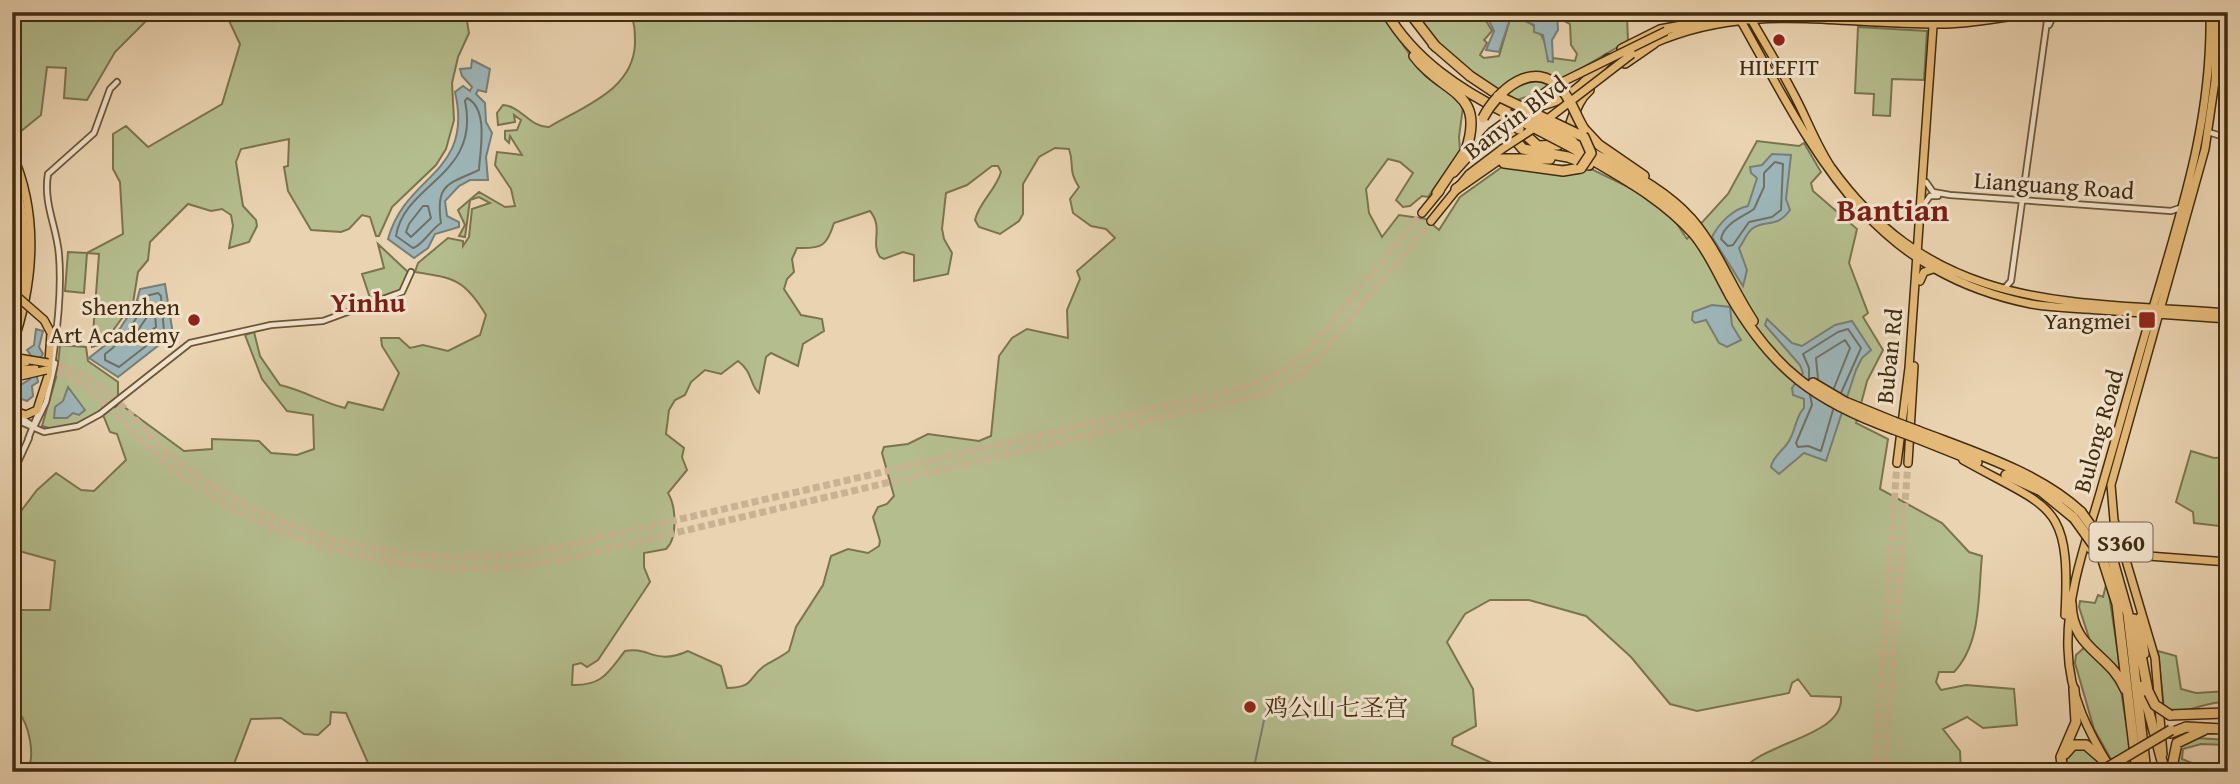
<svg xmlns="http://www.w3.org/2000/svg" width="2240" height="784" viewBox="0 0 2240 784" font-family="'Gentium Book Plus','Noto Serif SC',serif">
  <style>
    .green { fill: #b4bd8e; stroke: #7b744f; stroke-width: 2; fill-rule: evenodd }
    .water { fill: #9db5b8; stroke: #797e75; stroke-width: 2 }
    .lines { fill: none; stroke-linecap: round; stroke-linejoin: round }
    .shore { stroke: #707064; stroke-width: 2 }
    .stream { stroke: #797e75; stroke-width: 2 }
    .major-tunnel { stroke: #c8b291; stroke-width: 7; stroke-dasharray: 7 3.5; stroke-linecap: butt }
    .minor-casing { stroke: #6c5638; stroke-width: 8 }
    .major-casing { stroke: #422c10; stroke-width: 10 }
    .highway-casing { stroke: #422c10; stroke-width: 12 }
    .minor { stroke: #f1e2cc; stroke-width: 4.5 }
    .major { stroke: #e5ba78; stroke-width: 7 }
    .highway { stroke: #e5ba78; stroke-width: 9 }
    .major-bridge-casing { stroke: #422c10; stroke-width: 10; stroke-linecap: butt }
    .highway-bridge-casing { stroke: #422c10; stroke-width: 12; stroke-linecap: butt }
    .major-bridge { stroke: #e5ba78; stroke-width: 7 }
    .highway-bridge { stroke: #e5ba78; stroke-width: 9 }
    .poi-dot { fill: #8f2418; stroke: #f1e2cc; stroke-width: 2.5 }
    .labels { text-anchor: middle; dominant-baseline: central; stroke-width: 6; stroke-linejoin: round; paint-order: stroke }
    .shield { fill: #f1e2cc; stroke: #766348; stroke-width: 2 }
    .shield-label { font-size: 23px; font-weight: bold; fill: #422c10 }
    .poi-label { font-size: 24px; fill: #422c10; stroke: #f1e2cc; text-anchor: end }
    .street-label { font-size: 24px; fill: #422c10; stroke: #f1e2cc }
    .quarter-label { font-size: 28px; font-weight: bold; fill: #7a1f14; stroke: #f1e2cc }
    .district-label { font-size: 32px; font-weight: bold; fill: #7a1f14; stroke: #f1e2cc }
  </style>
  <rect width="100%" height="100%" fill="#ead3b1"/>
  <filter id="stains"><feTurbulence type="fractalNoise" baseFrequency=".00286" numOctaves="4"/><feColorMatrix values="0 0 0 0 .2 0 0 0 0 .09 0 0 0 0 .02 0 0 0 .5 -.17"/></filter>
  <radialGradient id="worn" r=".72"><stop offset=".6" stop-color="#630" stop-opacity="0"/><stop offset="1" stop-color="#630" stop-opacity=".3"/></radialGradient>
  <path class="green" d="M 12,12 L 37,16 L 38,12 L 50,16 L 51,12 L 155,12 L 115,52 L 87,100 L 64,98 L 66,68 L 47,67 L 41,115 L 15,136 L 12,132 Z
    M 225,12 L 471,12 L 467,21 L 469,33 L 458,57 L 452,83 L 454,120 L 446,149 L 436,165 L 392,207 L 379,236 L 376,236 L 370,217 L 362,215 L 349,229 L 341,232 L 311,230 L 288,191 L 284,167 L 288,166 L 289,139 L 241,149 L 236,162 L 243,206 L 256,220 L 257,226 L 249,242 L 229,248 L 233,226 L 231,215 L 222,209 L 211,211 L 188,204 L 150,242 L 148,260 L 138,272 L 133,303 L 103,344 L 92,347 L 99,254 L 87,253 L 84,293 L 65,291 L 68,252 L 87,253 L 123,234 L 120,182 L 113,169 L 113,134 L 126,126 L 148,147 L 222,104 L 240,44 Z
    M 630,12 L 1381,12 L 1420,70 L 1456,97 L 1463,107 L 1459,137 L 1460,151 L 1428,197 L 1422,196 L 1410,206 L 1403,207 L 1396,200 L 1413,173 L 1400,162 L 1388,159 L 1366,189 L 1369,213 L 1382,237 L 1399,215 L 1426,219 L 1439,230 L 1460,197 L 1502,167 L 1583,165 L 1647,196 L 1669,212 L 1687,239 L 1728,194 L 1757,141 L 1799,146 L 1804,143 L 1821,172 L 1811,183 L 1813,191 L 1857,229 L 1849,263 L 1868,313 L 1863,317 L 1883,350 L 1867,381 L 1856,423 L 1888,439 L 1880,489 L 1942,523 L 1969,552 L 1982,556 C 1978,593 1982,643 1954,672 L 1939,672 L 1936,682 L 1941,690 L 1966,685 L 2014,689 L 2017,725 L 1983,728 L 1967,717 L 1943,729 L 1960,751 L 1961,772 L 1741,772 C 1763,741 1844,737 1841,697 L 1811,696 L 1798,679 L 1792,683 L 1789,693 L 1697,711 L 1670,704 L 1631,657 L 1586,616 L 1529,600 L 1490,600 L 1465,614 L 1447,642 L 1473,689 L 1476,726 L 1453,738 L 1452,745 L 1512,772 L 372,772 L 346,713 L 331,712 L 330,724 L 318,735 L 304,734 L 281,718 L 251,719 L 231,772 L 27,772 C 36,755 29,725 18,711 L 12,712 L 12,610 L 50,610 L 55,561 L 12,549 L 15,519 L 37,490 L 56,473 L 81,490 L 94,491 L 126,460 L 117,434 L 110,432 L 103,415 L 120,404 L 184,451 L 212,449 L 212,439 L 259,441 L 271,453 L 297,455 L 314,449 L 313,415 L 287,411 L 262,379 L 245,335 L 254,332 L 260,356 L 280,385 C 303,390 321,402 345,408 L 348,402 L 383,410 L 399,373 L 382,346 L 381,338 L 399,338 L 410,348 L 423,345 L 448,351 L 480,335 L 486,315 C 465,280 455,278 415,272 L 418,263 L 448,238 L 463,241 L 463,246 L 469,237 L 472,209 L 490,203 L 479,197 L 470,200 L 465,237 L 459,236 L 465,225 L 458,210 L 479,192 L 505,207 L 515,206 L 511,189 L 495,165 L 497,152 L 522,155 L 510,136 L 509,143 L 505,139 L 505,131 L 517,130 L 521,120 L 514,115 L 515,122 L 498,125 L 497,113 L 503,105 C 521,106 531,128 549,127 C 584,106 633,90 635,44 C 635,32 635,23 630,12 ZM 1055,148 L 1069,149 C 1075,165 1067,168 1079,187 L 1070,199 L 1073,213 L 1091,226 L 1106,229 L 1115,238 L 1077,271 L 1080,279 L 1067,310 L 1068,338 L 1027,329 L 1012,338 L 999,356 L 991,436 L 979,441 L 928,434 L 908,444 L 884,447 L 882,453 L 894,496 L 887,504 L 878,507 L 873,517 L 880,541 L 879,546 L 868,553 L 848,549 L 831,556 L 823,585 L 796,627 L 789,651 C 781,657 772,661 764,666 C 748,678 754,688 727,688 L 721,666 L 688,651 C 655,666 649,646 625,651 C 608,672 603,686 572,685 L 573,665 L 581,663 L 587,667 L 598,660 L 650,582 L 644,567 L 644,553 L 666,549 C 678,538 676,506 668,493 L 687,470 L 682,457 L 684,448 L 666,434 L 669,410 L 675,400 L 685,395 L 691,382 L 705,370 L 721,374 L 738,361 C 753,372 750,386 759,393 L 766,357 L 771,353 L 798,366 L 803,344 L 824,331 L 822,319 L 801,315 L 784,289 L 787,279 L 794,272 L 792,259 L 797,248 C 822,249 827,246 834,223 L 870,211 C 884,228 870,243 880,257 L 884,259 L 903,252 L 914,255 L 914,281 L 948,274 L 952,253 L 944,239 L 942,229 L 946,193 L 967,185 L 992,166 L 998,166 L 1001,172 C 996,190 979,202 975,220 L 979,227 L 1000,234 L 1019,221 L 1023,214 L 1023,184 L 1039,157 Z
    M 1414,12 L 1481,12 L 1492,31 L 1484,40 L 1487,43 L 1480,55 L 1484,58 L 1499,56 L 1510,19 L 1508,12 L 1525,12 L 1525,21 C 1539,25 1548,44 1548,61 L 1553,58 L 1575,61 L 1577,54 L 1571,45 L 1570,24 L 1559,18 L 1557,12 L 1614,12 L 1617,16 L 1627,16 L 1628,41 L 1539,93 L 1517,100 C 1473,78 1441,54 1414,12 Z
    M 1858,27 L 1927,31 L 1924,80 L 1892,79 L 1890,116 L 1873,115 L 1874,94 L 1855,93 Z
    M 378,244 L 409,273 L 401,290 L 371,301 L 362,274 L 384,268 Z
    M 60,345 L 86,347 L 88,361 L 118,382 L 118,397 C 98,414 70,437 42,426 L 57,374 Z
    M 2191,451 L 2214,458 L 2228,457 L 2228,527 L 2194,523 L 2193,512 L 2176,502 Z
    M 2107,581 L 2122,680 L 2087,642 L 2089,638 L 2079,607 L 2080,601 L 2095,603 L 2098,595 L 2103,597 Z
    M 2085,647 L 2112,675 L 2121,691 L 2134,772 L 2118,772 L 2094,729 L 2075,663 L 2076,655 Z
    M 2158,651 L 2176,656 L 2181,689 L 2196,693 L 2228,691 L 2228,702 C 2204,700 2186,717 2164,709 Z
    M 2196,738 L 2228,740 L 2228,745 L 2201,744 L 2183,749 L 2182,759 L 2214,772 L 2174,766 L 2178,746 Z
    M 2074,748 L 2084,748 L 2103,765 L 2092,772 L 2071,772 L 2065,761 Z"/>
  <path class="water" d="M 1485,12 L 1508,12 L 1510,19 L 1499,52 L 1486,50 L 1494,31 Z
    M 1524,12 L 1557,12 L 1558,30 L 1552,40 L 1553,62 L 1548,61 L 1543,35 L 1534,32 L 1534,25 L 1525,21 Z
    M 472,60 L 490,69 L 486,92 L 478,90 L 476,94 L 485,103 L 486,122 L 492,133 L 486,157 L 488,180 L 470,180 L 459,186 L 445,201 L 447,216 L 459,222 L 459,227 L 435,234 L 428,248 L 414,258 L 388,239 C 406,173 474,175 455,92 L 463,86 L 470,91 L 472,87 L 462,76 L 460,69 L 471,68 Z
    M 1772,154 L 1791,155 L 1786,199 L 1790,210 C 1776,229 1768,219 1753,228 C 1746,233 1744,242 1739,248 L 1747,270 L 1743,286 L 1712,237 C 1719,223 1733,209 1748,206 L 1757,178 L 1751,173 L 1750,167 L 1762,165 Z
    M 165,284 L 173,334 L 118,377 L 89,358 L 113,339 L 136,304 L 140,289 Z
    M 1712,305 L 1730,307 L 1732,325 L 1741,340 L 1727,347 L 1719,343 L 1706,320 L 1695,323 L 1692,320 L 1693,312 Z
    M 1767,319 L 1792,343 L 1802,346 L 1835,325 L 1852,321 L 1871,350 L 1862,358 L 1856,370 L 1826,461 L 1804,453 L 1779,474 L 1771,467 C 1773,455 1785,450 1790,439 C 1796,428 1796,416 1804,408 L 1804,399 L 1793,395 L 1792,388 L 1803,373 L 1800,365 L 1765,325 Z
    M 36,329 L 43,331 L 39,347 L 43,354 L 35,366 L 38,382 L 32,386 L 33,396 L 27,401 L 19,398 L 16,388 L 30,379 L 35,361 L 27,350 L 34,345 Z
    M 68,387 L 85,410 L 79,415 L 73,413 L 67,418 L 54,418 L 55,407 L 63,401 Z"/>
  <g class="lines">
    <path class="shore" d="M 467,98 C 489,109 480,150 479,170 C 448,184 435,184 441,223 C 429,231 423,245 413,248 L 396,236 C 404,183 481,176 465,101 Z
      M 1775,162 L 1783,164 L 1781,210 L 1772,217 L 1749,222 L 1733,245 L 1728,246 L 1721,239 C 1724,223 1743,217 1754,209 L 1764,187 L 1764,173 Z
      M 428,206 L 431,218 L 411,237 L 406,232 L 409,224 L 423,206 Z
      M 158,293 L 161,296 L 164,332 L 119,367 L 105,360 L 105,354 C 124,341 139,317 146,296 Z
      M 149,314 L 155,314 L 156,327 L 136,341 L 134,336 Z
      M 1809,379 L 1809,368 L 1803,354 L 1838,332 L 1848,329 L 1861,348 L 1841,393
      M 1818,379 L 1816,358 L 1845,340 L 1850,348 L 1834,388
      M 1810,395 L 1812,405 L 1796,443 L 1798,447 L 1808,446 L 1821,451 L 1833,410"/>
    <path class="stream" d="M 1253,772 L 1267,706"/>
    <path class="major-tunnel" d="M 48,363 C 101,369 135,425 173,457 C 275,541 423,574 552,549 L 1222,393 C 1256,385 1286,373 1310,348 L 1422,213
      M 47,370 L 65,374 L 81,383 C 113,407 138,441 170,467 C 273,549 427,586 556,561 L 1267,393 L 1302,374 L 1320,356 L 1431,221
      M 1875,772 L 1897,463
      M 1885,772 L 1908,463"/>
    <g class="minor-casing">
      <path id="minor" d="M 2049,25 L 2055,12
        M 2208,132 L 2228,138
        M 1926,182 L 1933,192 L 1950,195 L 2171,211 L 2180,208
        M 1925,203 L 1930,196 L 1938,196
        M 2004,289 L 2011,281 L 2047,21 L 2040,13
        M 52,366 C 57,329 62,292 59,255 C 57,227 43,204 48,174 L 94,133 L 110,89 L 117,82
        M 16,414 L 32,425
        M 12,418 L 44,432 L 78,426 L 100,414 L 190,343 L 271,325 L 323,321 L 402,292 L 411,272
        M 34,427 L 46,402 L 55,363
        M 28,439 L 39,411
        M 12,475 L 29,438"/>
    </g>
    <g class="major-casing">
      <path id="major" d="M 1736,12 C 1812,146 1863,270 2031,304 C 2053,308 2077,308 2100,310 C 2143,313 2185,316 2228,319
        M 1747,12 C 1762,39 1778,64 1792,91 C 1806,116 1815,143 1831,167 C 1936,313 2068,301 2228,313
        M 1829,15 L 1918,19
        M 1930,19 L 1988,12
        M 1679,27 L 1739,13
        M 1652,44 C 1751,0 1842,26 1946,24 C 1978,23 2010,16 2041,12
        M 12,153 C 40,215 34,285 12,347
        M 1454,173 L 1491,132
        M 1422,213 L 1440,191
        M 1431,221 L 1469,174 L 1502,149
        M 1920,281 L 1924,272 L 1933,269
        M 12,410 L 26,415 L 37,410 L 48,376 L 51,333
        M 1963,460 C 2052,510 2071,501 2065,615
        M 1897,463 L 1909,368 L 1934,12
        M 1908,463 L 1914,366
        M 2123,548 L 2135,555 L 2228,562
        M 2090,549 L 2114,542 L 2119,547
        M 2140,617 L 2145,654
        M 2163,754 L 2155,658 L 2114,520 L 2111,485 L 2205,149 L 2215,81 L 2217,12
        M 2113,772 C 2089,734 2069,695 2068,649 C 2066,591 2089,534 2104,479 C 2122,417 2139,354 2158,291 C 2186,196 2212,113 2210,12"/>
    </g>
    <g class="highway-casing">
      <path id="highway" d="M 1386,12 C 1414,60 1460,90 1508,114
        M 1409,12 L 1436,47
        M 1433,44 L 1470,76 L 1503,98
        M 1622,49 L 1660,30 L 1682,26
        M 1414,56 C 1443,95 1486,90 1466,150
        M 1625,63 L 1654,43
        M 1496,99 L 1513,109
        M 1524,110 C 1574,97 1572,95 1608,59
        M 1513,119 L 1510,134 L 1523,149 L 1568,157 L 1589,165
        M 1584,129 L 1599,145 L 1644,176
        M 1520,130 L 1538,146 L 1558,145 C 1574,131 1571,105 1589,90
        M 1573,142 C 1613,166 1659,183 1691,219 C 1717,249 1731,288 1753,321
        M 1571,147 C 1614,174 1658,194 1693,233 C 1709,251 1719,276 1731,297 C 1773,369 1815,401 1893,429
        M 1504,163 L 1563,171 L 1581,168
        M 12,173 C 27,222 29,273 12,323
        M 1456,189 L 1499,159 L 1550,159
        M 1437,193 L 1468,147
        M 12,202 L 17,250 L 12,293
        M 1813,383 L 1845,402 L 1894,422
        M 1918,431 C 1972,452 2038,472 2081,512
        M 1917,438 L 1977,462
        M 2006,475 L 2041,491 L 2074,518
        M 2111,554 L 2128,614 L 2146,772
        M 2102,557 L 2117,604 L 2137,772
        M 2071,603 C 2072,650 2110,653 2125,689
        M 2134,619 L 2148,691
        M 2142,686 L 2163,765
        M 2170,715 L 2224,713
        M 2171,733 L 2186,727 L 2222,729
        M 2065,754 L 2073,745 L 2086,745 L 2108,764
        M 2063,772 L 2061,757 L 2076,722 L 2074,689
        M 2171,772 L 2177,743 L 2204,730"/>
    </g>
    <use href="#minor" class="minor"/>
    <use href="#major" class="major"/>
    <use href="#highway" class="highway"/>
    <g class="major-bridge-casing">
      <path id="major-bridge" d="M 1491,132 L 1552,87 L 1666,31
        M 1502,149 L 1545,121 L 1632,54
        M 12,292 L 44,320 L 51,333
        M 12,357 L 48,363
        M 12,364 L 26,362
        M 12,370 L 35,369
        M 12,378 L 46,370"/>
    </g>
    <g class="highway-bridge-casing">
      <path id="highway-bridge" d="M 1498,96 L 1584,137 L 1591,153 L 1581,168
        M 1520,113 L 1573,142
        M 1508,114 L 1571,147
        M 1504,117 L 1519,129
        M 1483,118 C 1497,91 1534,57 1562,90 C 1572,101 1576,117 1584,129
        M 1894,422 L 1918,431
        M 1893,429 L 1917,438
        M 2081,512 L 2111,554
        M 2074,518 L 2102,557
        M 2149,693 L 2155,705 L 2170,715
        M 2100,772 L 2171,730
        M 2151,772 L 2178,770"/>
    </g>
    <use href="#major-bridge" class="major-bridge"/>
    <use href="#highway-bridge" class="highway-bridge"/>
  </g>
  <g class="poi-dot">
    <circle cx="1779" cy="40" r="7"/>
    <circle cx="194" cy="320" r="7"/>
    <rect x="2138" y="311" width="18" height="18" rx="3.5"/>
    <circle cx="1250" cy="707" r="7"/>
  </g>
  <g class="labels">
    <rect class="shield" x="2089.5" y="522.5" width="63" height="39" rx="5"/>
    <g class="shield-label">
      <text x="2121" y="542">S360</text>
    </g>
    <g class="poi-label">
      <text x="1779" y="66" text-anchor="middle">HILEFIT</text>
      <text x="180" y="306">Shenzhen<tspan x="180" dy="28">Art Academy</tspan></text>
      <text x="2131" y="320">Yangmei</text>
      <text x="1264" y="707" text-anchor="start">鸡公山七圣宫</text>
    </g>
    <g class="street-label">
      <text transform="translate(1515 117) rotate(-37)">Banyin Blvd</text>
      <text transform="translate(2054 185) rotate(4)">Lianguang Road</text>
      <text transform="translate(1889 356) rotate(-84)">Buban Rd</text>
      <text transform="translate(2098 431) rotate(-74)">Bulong Road</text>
    </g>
    <g class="quarter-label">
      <text x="368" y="301">Yinhu</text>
    </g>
    <g class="district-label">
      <text x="1893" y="209">Bantian</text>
    </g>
  </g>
  <rect width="2240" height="784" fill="none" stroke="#ead3b1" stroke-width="42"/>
  <rect x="14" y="14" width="2212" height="756" fill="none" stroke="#422c10" stroke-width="3.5"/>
  <rect x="21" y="21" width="2198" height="742" fill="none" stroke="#422c10" stroke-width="2"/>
  <rect width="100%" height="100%" filter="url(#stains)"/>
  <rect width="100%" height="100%" fill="url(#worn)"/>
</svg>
